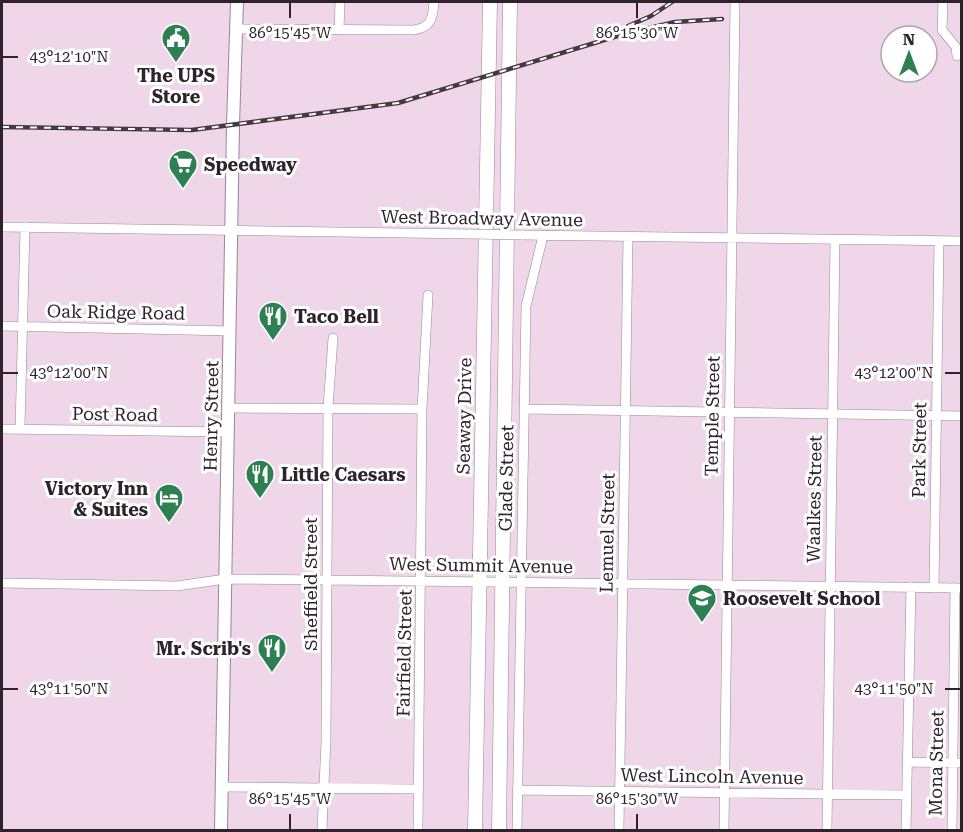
<svg xmlns="http://www.w3.org/2000/svg" width="963" height="832" viewBox="0 0 963 832" font-family="'Roboto Serif',serif">
  <style>
    .lines { fill: none; stroke-linecap: round; stroke-linejoin: round }
    .minor-casing { stroke: #9c8496; stroke-width: 10 }
    .major-casing { stroke: #9c8496; stroke-width: 14 }
    .highway-casing { stroke: #9c8496; stroke-width: 15 }
    .minor { stroke: #fff; stroke-width: 9 }
    .major { stroke: #fff; stroke-width: 12 }
    .highway { stroke: #fff; stroke-width: 14 }
    .rail-casing { stroke: #453942; stroke-width: 4.5 }
    .rail { stroke: #fff; stroke-width: 2; stroke-dasharray: 7; stroke-linecap: butt }
    .minor-bridge-casing { stroke: #9c8496; stroke-width: 10; stroke-linecap: butt }
    .minor-bridge { stroke: #fff; stroke-width: 9 }
    .ticks { fill: none; stroke: #2d232a; stroke-width: 2 }
    .labels { text-anchor: middle; dominant-baseline: central; stroke-width: 6; stroke-linejoin: round; paint-order: stroke }
    .poi-label { font-size: 18px; font-weight: bold; fill: #2d232a; stroke: #fff; text-anchor: start }
    .street-label { font-size: 18px; fill: #2d232a; stroke: #fff }
    .ticks-label { font-size: 15px; text-anchor: middle; fill: #2d232a; stroke: #fff; stroke-width: 6; stroke-linejoin: round; paint-order: stroke }
  </style>
  <rect width="100%" height="100%" fill="#f0d6e9"/>
  <g class="lines">
    <g class="minor-casing">
      <path id="minor" d="M 943,2 L 942,30 L 956,47 L 957,56
        M 237,29 L 413,30 C 431,28 433,18 434,2
        M 339,29 L 340,2
        M 2,227 L 470,234
        M 522,235 L 962,241
        M 2,326 L 230,331
        M 229,408 L 422,409
        M 524,409 L 962,416
        M 2,429 L 228,432
        M 20,429 L 25,227
        M 2,583 L 177,586 L 225,579 L 326,580 L 962,588
        M 934,588 L 939,241
        M 909,762 L 962,763
        M 222,787 L 419,789
        M 517,790 L 907,795
        M 322,830 L 326,741 L 328,407 L 333,338
        M 418,830 L 422,409 L 428,295
        M 517,830 L 526,306 L 543,236
        M 619,830 L 628,237
        M 724,830 L 735,2
        M 827,830 L 835,240
        M 906,830 L 911,587
        M 952,830 L 955,588"/>
    </g>
    <g class="major-casing">
      <path id="major" d="M 221,830 L 233,125 L 237,2"/>
    </g>
    <g class="highway-casing">
      <path id="highway" d="M 475,830 L 490,2
        M 499,830 L 510,2"/>
    </g>
    <use href="#minor" class="minor"/>
    <use href="#major" class="major"/>
    <use href="#highway" class="highway"/>
    <g class="rail-casing">
      <path id="rail" d="M 628,26 L 651,16 L 672,2
        M 2,127 L 192,130 L 398,103 L 624,34 L 675,22 L 722,19"/>
    </g>
    <use href="#rail" class="rail"/>
    <g class="minor-bridge-casing">
      <path id="minor-bridge" d="M 470,234 L 522,235"/>
    </g>
    <use href="#minor-bridge" class="minor-bridge"/>
  </g>
  <path class="ticks" d="M 290,3 L 290,18M 637,3 L 637,18M 3,57 L 18,57M 3,373 L 18,373M 945,373 L 960,373M 3,689 L 18,689M 945,689 L 960,689M 290,814 L 290,829M 637,814 L 637,829"/>
  <defs>
    <g id="civic-pin" transform="scale(1.5)"><path d="M0 17L-7.5 6A9.5 9.5 0 1 1 7.5 6Z" fill="#2d8052" stroke="#fff"/><path d="M-.6-6.5H3V-4.5H.6V-3L4-1V1h2V6H-6V1h2V-1L-.6-3ZM-1.2 2.5V6h2.4V2.5Z" fill="#fff"/></g>
    <g id="supermarket-pin" transform="scale(1.5)"><path d="M0 17L-7.5 6A9.5 9.5 0 1 1 7.5 6Z" fill="#2d8052" stroke="#fff"/><path d="M-6-5.5h2.5l.6 2H6L4.5 2H-2.5L-4.4-4H-6ZM-1.5 3.2a1.3 1.3 0 1 0 .1 0ZM3 3.2a1.3 1.3 0 1 0 .1 0Z" fill="#fff"/></g>
    <g id="restaurant-pin" transform="scale(1.5)"><path d="M0 17L-7.5 6A9.5 9.5 0 1 1 7.5 6Z" fill="#2d8052" stroke="#fff"/><path d="M-5-6h1v4h1v-4h1v4h1v-4h1v5L-1.5 .5V6h-2V.5L-5-1ZM5-6V6H3V1.5H1.5Q1.5-4 5-6Z" fill="#fff"/></g>
    <g id="hotel-pin" transform="scale(1.5)"><path d="M0 17L-7.5 6A9.5 9.5 0 1 1 7.5 6Z" fill="#2d8052" stroke="#fff"/><path d="M-6-4.5h1.5V1H6V5H4.5V3h-9V5H-6ZM-4 0a1.8 1.8 0 1 1 3.6 0ZM.5 0V-2.5h3Q6-2.5 6 0Z" fill="#fff"/></g>
    <g id="school-pin" transform="scale(1.5)"><path d="M0 17L-7.5 6A9.5 9.5 0 1 1 7.5 6Z" fill="#2d8052" stroke="#fff"/><path d="M0-5L7-2L0 1L-7-2ZM-4 1L0 2.5L4 1V4Q0 6-4 4Z" fill="#fff"/></g>
  </defs>
  <g fill-rule="evenodd">
    <use href="#civic-pin" x="176" y="38"/>
    <use href="#supermarket-pin" x="183" y="164"/>
    <use href="#restaurant-pin" x="273" y="316"/>
    <use href="#restaurant-pin" x="260" y="474"/>
    <use href="#hotel-pin" x="169" y="498"/>
    <use href="#school-pin" x="702" y="598"/>
    <use href="#restaurant-pin" x="272" y="648"/>
  </g>
  <g class="labels">
    <g class="poi-label">
      <text x="176" y="75" text-anchor="middle">The UPS<tspan x="176" dy="21">Store</tspan></text>
      <text x="204" y="164">Speedway</text>
      <text x="294" y="316">Taco Bell</text>
      <text x="281" y="474">Little Caesars</text>
      <text x="148" y="488" text-anchor="end">Victory Inn<tspan x="148" dy="21">&amp; Suites</tspan></text>
      <text x="723" y="598">Roosevelt School</text>
      <text x="251" y="648" text-anchor="end">Mr. Scrib's</text>
    </g>
    <g class="street-label">
      <text transform="translate(482 218) rotate(1)">West Broadway Avenue</text>
      <text transform="translate(116 312) rotate(1)">Oak Ridge Road</text>
      <text transform="translate(115 414) rotate(1)">Post Road</text>
      <text transform="translate(211 416) rotate(-89)">Henry Street</text>
      <text transform="translate(464 416) rotate(-89)">Seaway Drive</text>
      <text transform="translate(712 416) rotate(-89)">Temple Street</text>
      <text transform="translate(919 450) rotate(-89)">Park Street</text>
      <text transform="translate(506 478) rotate(-89)">Glade Street</text>
      <text transform="translate(814 499) rotate(-89)">Waalkes Street</text>
      <text transform="translate(607 533) rotate(-89)">Lemuel Street</text>
      <text transform="translate(481 565) rotate(1)">West Summit Avenue</text>
      <text transform="translate(310 584) rotate(-90)">Sheffield Street</text>
      <text transform="translate(404 653) rotate(-89)">Fairfield Street</text>
      <text transform="translate(936 763) rotate(-89)">Mona Street</text>
      <text transform="translate(712 776) rotate(1)">West Lincoln Avenue</text>
    </g>
  </g>
  <g class="ticks-label">
    <text x="290" y="38">86°15'45"W</text>
    <text x="637" y="38">86°15'30"W</text>
    <text x="69" y="62">43°12'10"N</text>
    <text x="69" y="378">43°12'00"N</text>
    <text x="894" y="378">43°12'00"N</text>
    <text x="69" y="694">43°11'50"N</text>
    <text x="894" y="694">43°11'50"N</text>
    <text x="290" y="804">86°15'45"W</text>
    <text x="637" y="804">86°15'30"W</text>
  </g>
  <rect width="963" height="832" fill="none" stroke="#2d232a" stroke-width="6"/>
  <g transform="translate(909 54)"><circle r="28" fill="#ffffff" stroke="#aba7aa" stroke-width="1.5"/>
  <path d="M0-4.5L10 22L0 15L-10 22Z" fill="#2d8052"/>
  <text y="-9" font-size="16" font-weight="bold" text-anchor="middle" fill="#2d232a">N</text>
  </g>
</svg>
